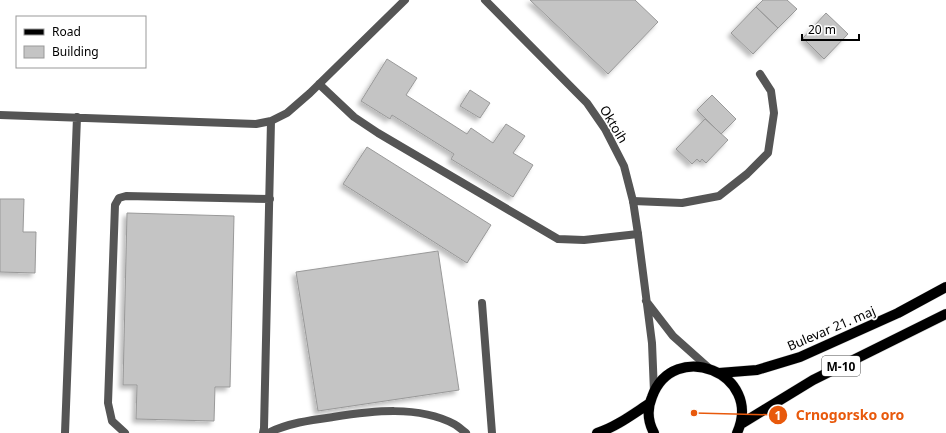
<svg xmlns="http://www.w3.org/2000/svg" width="946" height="433" viewBox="0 0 946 433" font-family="'Noto Sans',sans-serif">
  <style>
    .building { fill: #c4c4c4; stroke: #999; filter: url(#shadow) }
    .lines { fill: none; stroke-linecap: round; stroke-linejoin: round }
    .primary-casing { stroke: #dbdbdb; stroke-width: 11 }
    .lane { stroke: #555; stroke-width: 8 }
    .street { stroke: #555; stroke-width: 8 }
    .primary { stroke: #000; stroke-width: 10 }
    .labels { text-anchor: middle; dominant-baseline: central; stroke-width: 3.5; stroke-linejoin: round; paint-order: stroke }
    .shield { fill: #fff; stroke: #4c4c4c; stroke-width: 1 }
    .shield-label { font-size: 12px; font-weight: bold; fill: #000 }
    .street-label { font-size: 13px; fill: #000; stroke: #fff }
    .leader { fill: none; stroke: #e8590c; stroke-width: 1.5 }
    .callout-dot { fill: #e8590c; stroke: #fff; stroke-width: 1.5 }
    .mark-label { font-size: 12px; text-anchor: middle; font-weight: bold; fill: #fff }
    .callout-label { font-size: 14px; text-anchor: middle; font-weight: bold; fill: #e8590c; stroke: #fff; stroke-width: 3.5; stroke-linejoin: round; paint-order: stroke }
  </style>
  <defs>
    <filter id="shadow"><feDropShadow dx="-3.5" dy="3.5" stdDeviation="2" flood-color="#0004"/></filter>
  </defs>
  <rect width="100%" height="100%" fill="#fff"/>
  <path class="building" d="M 530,0 L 635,0 L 658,22 L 608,74 Z
    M 763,0 L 787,0 L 797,9 L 778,28 L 756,7 Z
    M 756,7 L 778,28 L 753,54 L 731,33 Z
    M 826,13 L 848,34 L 824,59 L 803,38 Z
    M 387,59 L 417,78 L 406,95 L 467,134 L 471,128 L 493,143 L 506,124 L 525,136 L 513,153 L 533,165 L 513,197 L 451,159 L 454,154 L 392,115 L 390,119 L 361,101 Z
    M 470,90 L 490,103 L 480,118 L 460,106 Z
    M 712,95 L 736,119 L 721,134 L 697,110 Z
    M 705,119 L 728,140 L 706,163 L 702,159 L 700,162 L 697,159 L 692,164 L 676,149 Z
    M 367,147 L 491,225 L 467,263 L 343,184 Z
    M 0,199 L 24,199 L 23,232 L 36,232 L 35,273 L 0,272 Z
    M 127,213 L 234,216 L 230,387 L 215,387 L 214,421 L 136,419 L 137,385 L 123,385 Z
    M 438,251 L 459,390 L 318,411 L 296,272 Z"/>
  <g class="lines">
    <g class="primary-casing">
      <path id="primary" d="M 719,373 L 757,370 L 800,357 L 898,313 L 946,287
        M 741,424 L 813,380 L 946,314
        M 597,433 C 616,427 633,414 650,403
        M 654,433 C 648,422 647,409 652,397 C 673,338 764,373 737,433"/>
    </g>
    <path class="lane" d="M 319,84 L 354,117 L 378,133 L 558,239 L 584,240 L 638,234
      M 0,115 L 256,124 L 271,121 L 287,113 L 310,93 L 405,0
      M 633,201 L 682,203 L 719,196 L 747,174 L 768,153 L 774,113 L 771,91 L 760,74
      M 482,303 L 492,433
      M 65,433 L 77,117
      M 125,433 L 112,421 L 108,403 L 115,205 L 119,198 L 126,196 L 270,199
      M 263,433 L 264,428 L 271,121
      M 268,433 C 288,423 311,420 333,417 C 372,411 418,405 454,424 C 458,426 462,430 466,433"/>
    <path class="street" d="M 485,0 L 587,103 L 605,129 L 624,166 L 633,201 L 638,234 L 652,343 L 654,392
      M 646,301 L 673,336 L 710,369"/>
    <use href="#primary" class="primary"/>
  </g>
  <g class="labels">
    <rect class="shield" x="822" y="356" width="38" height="20" rx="3"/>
    <g class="shield-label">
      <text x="841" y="366">M-10</text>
    </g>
    <g class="street-label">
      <text transform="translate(614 124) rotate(59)">Oktoih</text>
      <text transform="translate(831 328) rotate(-23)">Bulevar 21. maj</text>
    </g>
  </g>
  <path class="leader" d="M694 413L778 415"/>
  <g class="callout-dot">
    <circle cx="694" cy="413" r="4"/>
    <circle cx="778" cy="415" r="10"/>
  </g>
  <g class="mark-label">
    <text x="778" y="420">1</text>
  </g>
  <g class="callout-label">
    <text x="850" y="420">Crnogorsko oro</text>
  </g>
  <rect x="16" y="16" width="130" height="52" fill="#ffffff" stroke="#999999"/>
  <rect x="24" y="29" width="20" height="6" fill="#000000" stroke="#999999"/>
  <text x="52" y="36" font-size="12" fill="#000000">Road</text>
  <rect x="24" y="46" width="20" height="12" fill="#c4c4c4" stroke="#999999"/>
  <text x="52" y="56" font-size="12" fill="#000000">Building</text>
  <path d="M802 34v6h57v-6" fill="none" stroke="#000000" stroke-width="2"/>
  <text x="808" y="34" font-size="12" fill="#000000" stroke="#ffffff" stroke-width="3" paint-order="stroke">20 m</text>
</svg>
